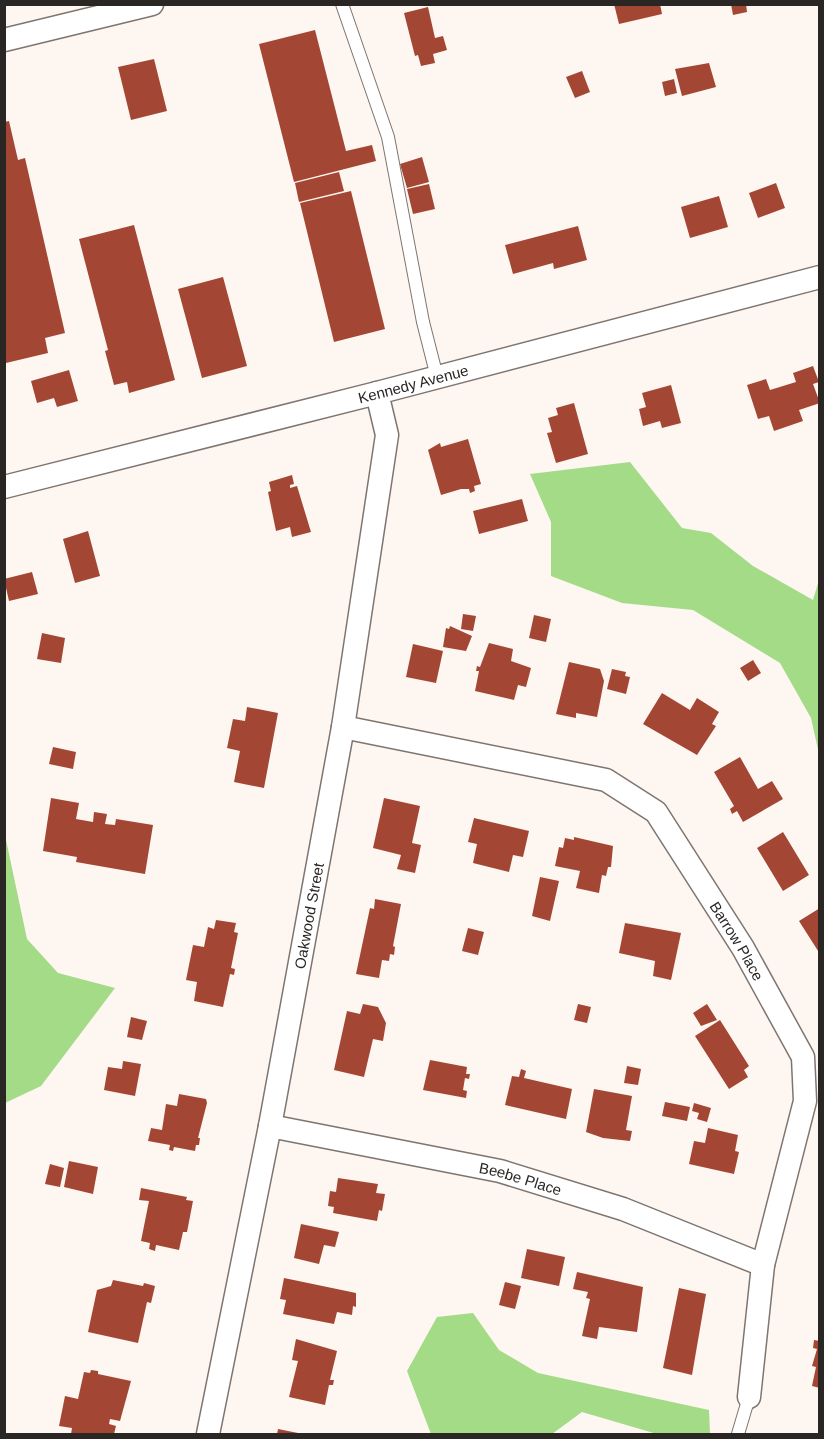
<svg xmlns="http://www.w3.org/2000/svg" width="824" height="1439" viewBox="0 0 824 1439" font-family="Arial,sans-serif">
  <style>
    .forest { fill: #a3db87 }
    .building { fill: #a34734 }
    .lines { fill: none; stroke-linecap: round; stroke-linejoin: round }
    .service-casing { stroke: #7e7570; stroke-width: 14 }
    .minor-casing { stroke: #7e7570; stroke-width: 25 }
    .service { stroke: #fff; stroke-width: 12 }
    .minor { stroke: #fff; stroke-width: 22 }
    .labels { text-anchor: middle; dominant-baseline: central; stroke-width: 6; stroke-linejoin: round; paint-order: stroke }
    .street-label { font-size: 15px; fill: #2a2624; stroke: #fff }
  </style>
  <rect width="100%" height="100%" fill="#fef6f1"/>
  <path class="forest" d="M 630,462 L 682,528 L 711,533 L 753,566 L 813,600 L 819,580 L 819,754 L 811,718 L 780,663 L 693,610 L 622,603 L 551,576 L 551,522 L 530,474 Z
    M 5,835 L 27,939 L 58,973 L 115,988 L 41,1086 L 5,1103 Z
    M 473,1313 L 499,1350 L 538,1373 L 709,1410 L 710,1434 L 657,1434 L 582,1412 L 552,1434 L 431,1434 L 407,1371 L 437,1317 Z"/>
  <path class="building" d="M 614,4 L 660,4 L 662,14 L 619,24 Z
    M 731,4 L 746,4 L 747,12 L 733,15 Z
    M 428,7 L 435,38 L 443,36 L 447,50 L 433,54 L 435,63 L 421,66 L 418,55 L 415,56 L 404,13 Z
    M 315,30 L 346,151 L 372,145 L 376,161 L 294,182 L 259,44 Z
    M 154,59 L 167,111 L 131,120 L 118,67 Z
    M 709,63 L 716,87 L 682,96 L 675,69 Z
    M 582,71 L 590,92 L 575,98 L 566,77 Z
    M 674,79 L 677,93 L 665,96 L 662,82 Z
    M 9,121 L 18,160 L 25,158 L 65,333 L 45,338 L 48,353 L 6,363 L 4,122 Z
    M 422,157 L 429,182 L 407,188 L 400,164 Z
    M 339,172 L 344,191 L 299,202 L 295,183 Z
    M 776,183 L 785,208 L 758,218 L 749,193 Z
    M 429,184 L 435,209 L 413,214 L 407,189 Z
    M 351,191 L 385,329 L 334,342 L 300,203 Z
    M 719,196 L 728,227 L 690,238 L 681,207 Z
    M 134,225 L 175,380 L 129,393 L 127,382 L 114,385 L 105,351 L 108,350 L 79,239 Z
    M 578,226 L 587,260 L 554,269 L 553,263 L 513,274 L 505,245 Z
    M 223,277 L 247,366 L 202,378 L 178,289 Z
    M 813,366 L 819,382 L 813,384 L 820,403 L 799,410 L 803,421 L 774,431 L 769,416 L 758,419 L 747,385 L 766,379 L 770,390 L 796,382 L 793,373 Z
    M 69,370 L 78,401 L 57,407 L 54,398 L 37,403 L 31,381 Z
    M 671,385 L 681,423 L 662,428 L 660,421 L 643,426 L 639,409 L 646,407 L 642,393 Z
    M 574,403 L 588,454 L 556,463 L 547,433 L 552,432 L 548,418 L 558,415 L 556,408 Z
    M 468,439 L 481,484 L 474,486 L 475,491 L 470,493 L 469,489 L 461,489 L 441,495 L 428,450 L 440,443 L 441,447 Z
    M 292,475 L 294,484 L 290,485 L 290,488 L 297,486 L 311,532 L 292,537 L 290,527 L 276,531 L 268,492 L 271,491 L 269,482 Z
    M 522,499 L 528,521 L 479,534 L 473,511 Z
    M 88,531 L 100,576 L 75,583 L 63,539 Z
    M 32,572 L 38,594 L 9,601 L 4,579 Z
    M 463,614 L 476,616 L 473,631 L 461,629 Z
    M 534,615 L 551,619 L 546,642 L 529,638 Z
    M 450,626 L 472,636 L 466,651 L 443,647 L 446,628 L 449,629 Z
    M 42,633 L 65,638 L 61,663 L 37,659 Z
    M 489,643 L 513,649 L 511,661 L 531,668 L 526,687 L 518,685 L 514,700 L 475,691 L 479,671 L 476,671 L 477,666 L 480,667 Z
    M 413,644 L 443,651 L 436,683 L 406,677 Z
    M 753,660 L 761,673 L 748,681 L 740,668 Z
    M 569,662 L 600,669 L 604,681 L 597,717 L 576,713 L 576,718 L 556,714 Z
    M 612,669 L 626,672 L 625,676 L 630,677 L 626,694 L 607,689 Z
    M 662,693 L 690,710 L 697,698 L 719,712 L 712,724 L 716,726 L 697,755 L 643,724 Z
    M 247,707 L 278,713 L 264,788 L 234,782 L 240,751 L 227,748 L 233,719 L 245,721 Z
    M 53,747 L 76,752 L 73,769 L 49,764 Z
    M 740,757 L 758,789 L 772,781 L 783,799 L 743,822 L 737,811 L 732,814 L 730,809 L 734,806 L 714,772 Z
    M 51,798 L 79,803 L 76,819 L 93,822 L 94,812 L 107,814 L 105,824 L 115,825 L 116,819 L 153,825 L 145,874 L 76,862 L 77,857 L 43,851 Z
    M 384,798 L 420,806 L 412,843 L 421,845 L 415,873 L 397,869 L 401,855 L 373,848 Z
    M 474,818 L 529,831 L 523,857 L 513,855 L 509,872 L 473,863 L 477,844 L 468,842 Z
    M 783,832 L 809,875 L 783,891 L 757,848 Z
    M 574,837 L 613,846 L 611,867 L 608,867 L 606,876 L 602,875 L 599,893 L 576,888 L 580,871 L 555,866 L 559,847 L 563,848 L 565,838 L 574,840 Z
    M 540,877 L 559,881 L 550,921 L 532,916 Z
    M 375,899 L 401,904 L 393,946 L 395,947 L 394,955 L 390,954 L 389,961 L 382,960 L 379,978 L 356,974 L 370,908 L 374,909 Z
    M 820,908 L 820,954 L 799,921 Z
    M 216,920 L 236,923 L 234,932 L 238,933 L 231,968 L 235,969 L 234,975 L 230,974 L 223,1007 L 194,1001 L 197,982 L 186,980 L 193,945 L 204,947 L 208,927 L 214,929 Z
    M 625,923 L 681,933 L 671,980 L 653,976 L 655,961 L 619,953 Z
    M 468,928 L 484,932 L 478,955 L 462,951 Z
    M 363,1004 L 378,1007 L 386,1023 L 383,1041 L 373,1039 L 364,1077 L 334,1070 L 347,1011 L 360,1014 Z
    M 578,1004 L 591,1007 L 587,1023 L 574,1020 Z
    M 707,1004 L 717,1020 L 701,1026 L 693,1013 Z
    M 131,1017 L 147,1021 L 142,1040 L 127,1037 Z
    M 720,1020 L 749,1066 L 744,1070 L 748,1077 L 729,1089 L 695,1036 Z
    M 430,1060 L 467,1067 L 466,1074 L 470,1074 L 469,1079 L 465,1078 L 463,1090 L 467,1091 L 466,1098 L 423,1090 Z
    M 123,1061 L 141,1064 L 135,1096 L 104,1090 L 108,1067 L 122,1069 Z
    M 627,1066 L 641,1069 L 638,1085 L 624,1083 Z
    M 521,1069 L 526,1071 L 524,1078 L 572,1089 L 566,1119 L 505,1105 L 512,1076 L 519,1077 Z
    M 594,1089 L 632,1096 L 626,1130 L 632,1131 L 630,1141 L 603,1138 L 586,1132 Z
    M 179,1094 L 206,1099 L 207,1103 L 198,1138 L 200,1138 L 199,1145 L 196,1145 L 195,1151 L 174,1147 L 173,1151 L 169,1150 L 170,1145 L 148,1141 L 151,1128 L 162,1130 L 166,1104 L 177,1106 Z
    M 665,1102 L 690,1107 L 687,1121 L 662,1116 Z
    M 694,1103 L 711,1108 L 707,1122 L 697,1119 L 699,1113 L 692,1111 Z
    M 708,1128 L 738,1135 L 735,1151 L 739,1152 L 734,1174 L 689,1164 L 694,1141 L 705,1143 Z
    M 69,1161 L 98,1167 L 93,1194 L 64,1187 Z
    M 50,1164 L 64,1168 L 60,1187 L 45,1184 Z
    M 338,1178 L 378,1184 L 376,1193 L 385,1194 L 382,1211 L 379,1210 L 377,1221 L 333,1213 L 334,1207 L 328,1206 L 330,1191 L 336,1192 Z
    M 141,1188 L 187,1197 L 186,1200 L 193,1201 L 187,1232 L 183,1232 L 179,1250 L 156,1245 L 155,1251 L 149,1249 L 150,1243 L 141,1241 L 149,1201 L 139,1200 Z
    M 301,1224 L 339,1232 L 335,1247 L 324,1245 L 319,1264 L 294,1258 Z
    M 527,1249 L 565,1257 L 559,1286 L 521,1278 Z
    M 577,1272 L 643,1287 L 637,1332 L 599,1327 L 597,1339 L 582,1336 L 590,1299 L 586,1298 L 588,1292 L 573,1289 Z
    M 284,1278 L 356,1293 L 356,1307 L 353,1306 L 352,1315 L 337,1312 L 334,1324 L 283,1314 L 286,1300 L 280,1299 Z
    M 113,1280 L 143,1286 L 144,1283 L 155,1286 L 151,1303 L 147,1302 L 138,1343 L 88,1332 L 97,1290 L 111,1286 Z
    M 505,1282 L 521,1286 L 515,1309 L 499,1305 Z
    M 679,1288 L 706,1294 L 692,1375 L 663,1368 Z
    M 296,1339 L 337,1351 L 330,1380 L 334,1380 L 333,1385 L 329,1385 L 325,1405 L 289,1397 L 298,1361 L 292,1360 Z
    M 814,1340 L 820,1341 L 820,1388 L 812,1386 L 816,1367 L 812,1366 L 817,1349 L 813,1348 Z
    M 91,1370 L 98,1371 L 98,1374 L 131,1381 L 120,1421 L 110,1419 L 109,1424 L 116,1426 L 114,1434 L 71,1434 L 72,1428 L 59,1426 L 65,1396 L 78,1399 L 84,1372 L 90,1373 Z
    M 278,1429 L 298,1433 L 298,1434 L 277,1434 Z"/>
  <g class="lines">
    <g class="service-casing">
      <path id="service" d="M 342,4 L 388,137 L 423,322 L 437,377
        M 738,1434 L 749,1397"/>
    </g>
    <g class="minor-casing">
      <g id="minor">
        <path d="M 4,40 L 152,4"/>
        <path id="s1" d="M 4,487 L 377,393 L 820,277"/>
        <path id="s2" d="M 343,727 L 606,780 L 656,812 L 743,948 L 803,1057 L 805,1101 L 763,1265 L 749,1397"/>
        <path id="s3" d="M 270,1126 L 500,1171 L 623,1209 L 763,1265"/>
        <path id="s4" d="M 208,1434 L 270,1126 L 343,727 L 387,435 L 377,393"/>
      </g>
    </g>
    <use href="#service" class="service"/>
    <use href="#minor" class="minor"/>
  </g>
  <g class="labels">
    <g class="street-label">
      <text stroke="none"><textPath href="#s1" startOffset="422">Kennedy Avenue</textPath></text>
      <text stroke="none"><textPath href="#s4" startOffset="528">Oakwood Street</textPath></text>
      <text stroke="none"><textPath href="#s2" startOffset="480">Barrow Place</textPath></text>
      <text stroke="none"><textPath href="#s3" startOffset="256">Beebe Place</textPath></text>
    </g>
  </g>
  <rect width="824" height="1439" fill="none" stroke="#2a2624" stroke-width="12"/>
</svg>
